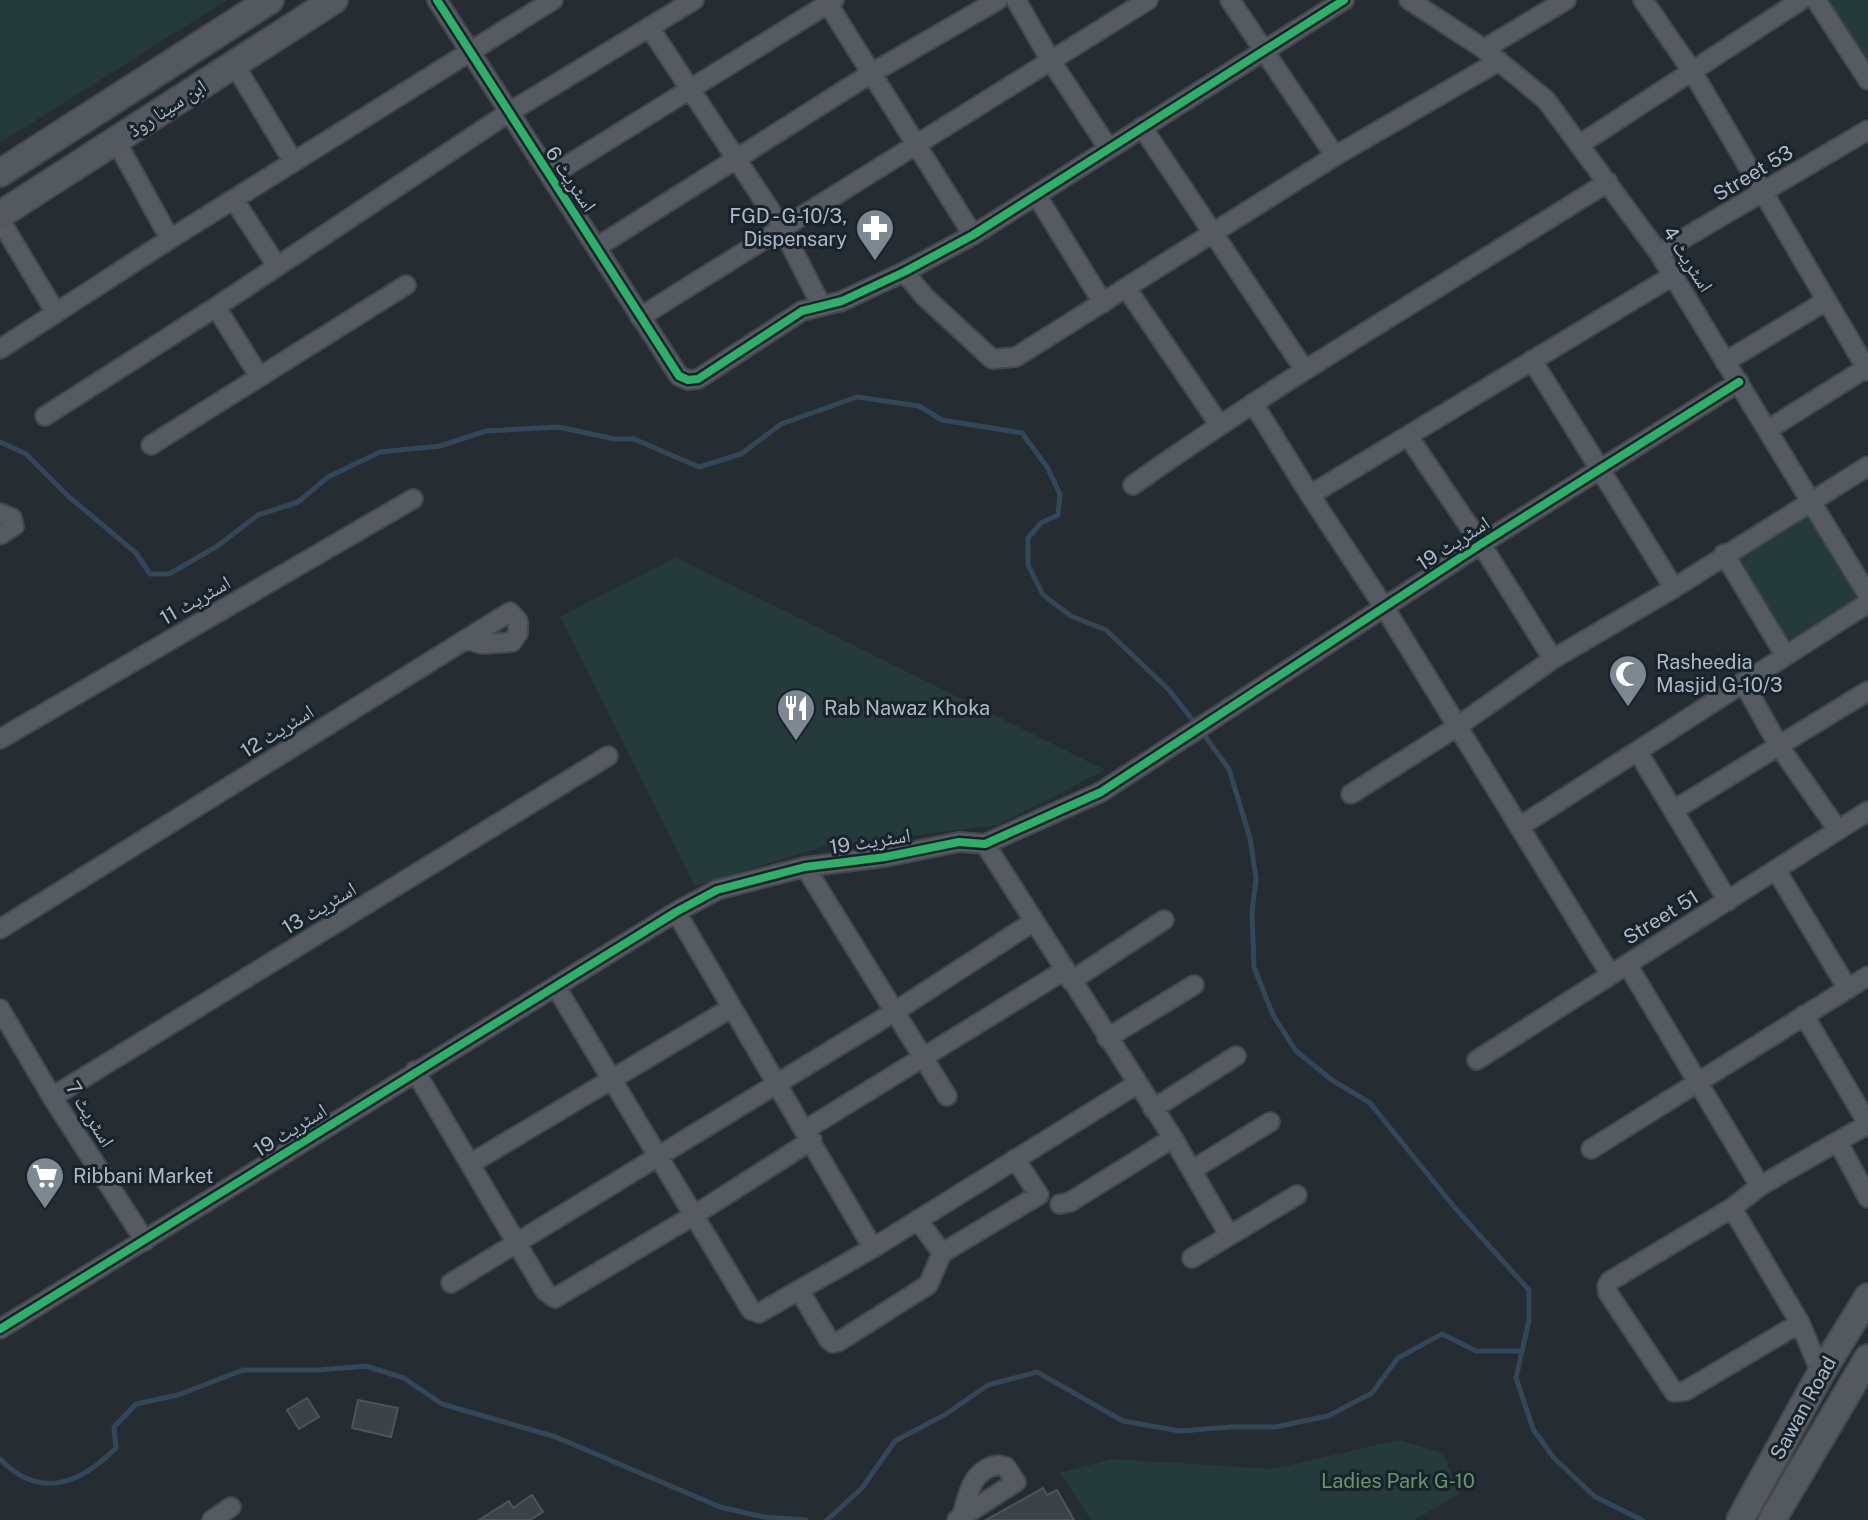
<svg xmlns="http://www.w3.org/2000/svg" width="1868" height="1520" viewBox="0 0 1868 1520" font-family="'Public Sans','Noto Naskh Arabic',sans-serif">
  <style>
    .green { fill: #253a3a }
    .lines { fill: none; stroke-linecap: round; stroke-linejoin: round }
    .stream { stroke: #33475b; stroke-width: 5 }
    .building { fill: #3c4247; stroke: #4d545a; stroke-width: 2 }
    .street-casing { stroke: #43484d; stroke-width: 22 }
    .secondary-casing { stroke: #43484d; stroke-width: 30 }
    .street { stroke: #565a61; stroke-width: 18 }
    .secondary { stroke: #54595f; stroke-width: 26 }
    .cycleway-casing { stroke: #19232c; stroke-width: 13 }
    .cycleway { stroke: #2db169; stroke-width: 8 }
    .labels { text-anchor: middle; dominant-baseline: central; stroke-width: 6; stroke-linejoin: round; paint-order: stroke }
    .street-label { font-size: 20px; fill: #aeb9c5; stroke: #19232c }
    .poi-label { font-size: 20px; fill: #aeb9c5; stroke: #19232c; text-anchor: start }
    .park-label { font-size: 20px; fill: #66956c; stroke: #19232c }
  </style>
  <rect width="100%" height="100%" fill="#252c32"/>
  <path class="green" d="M 0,0 L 227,0 L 0,143 Z
    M 1825,0 L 1868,0 L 1868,69 Z
    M 1810,506 L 1867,600 L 1787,647 L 1728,556 Z
    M 676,557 L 1105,770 L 998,825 L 822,847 L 695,886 L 560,617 Z
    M 1399,1440 L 1443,1453 L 1459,1494 L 1414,1520 L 1091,1520 L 1060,1473 L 1111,1459 L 1272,1469 Z"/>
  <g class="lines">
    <path class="stream" d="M 0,442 L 26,454 L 68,496 L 136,553 L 150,574 L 169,574 L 216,547 L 258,515 L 298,502 L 328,477 L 380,452 L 440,446 L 486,431 L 558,427 L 615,439 L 634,439 L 699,467 L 741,454 L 781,424 L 857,397 L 919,406 L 942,420 L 1022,433 L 1047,467 L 1060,494 L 1058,515 L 1041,523 L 1028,538 L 1028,565 L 1043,595 L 1071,616 L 1106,630 L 1168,689 L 1196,724
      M 1202,732 L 1229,769 L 1250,838 L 1256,878 L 1252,912 L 1254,967 L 1273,1015 L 1296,1051 L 1332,1080 L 1370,1103 L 1455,1208 L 1529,1290 L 1529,1320 L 1516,1378 L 1533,1429 L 1554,1458 L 1594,1496 L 1642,1520
      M 0,1459 C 40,1501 81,1483 116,1448 L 114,1427 L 136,1404 L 178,1395 L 243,1370 L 319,1370 L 366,1366 L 404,1378 L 442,1404 L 556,1437 L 720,1507 L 764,1517 L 806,1520
      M 827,1520 L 862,1488 L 895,1441 L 946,1414 L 988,1385 L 1037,1372 L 1123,1421 L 1180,1431 L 1231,1427 L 1275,1427 L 1328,1416 L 1372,1393 L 1398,1358 L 1442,1334 L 1476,1351 L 1522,1351"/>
  </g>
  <path class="building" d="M 307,1398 L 319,1417 L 299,1429 L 287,1410 Z
    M 358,1400 L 398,1408 L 391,1437 L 352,1428 Z
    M 1043,1488 L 1047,1495 L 1057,1490 L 1074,1520 L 986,1520 Z
    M 532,1495 L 543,1512 L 530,1520 L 479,1520 L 509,1501 L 513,1508 Z"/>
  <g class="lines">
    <g class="street-casing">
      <path id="street" d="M 437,0 L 679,376 L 688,380 L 698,379 L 802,311 L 842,301 L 904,272 L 973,235 L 1344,0
        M 1016,0 L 1051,61 L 1109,149
        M 1230,0 L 1335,156
        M 1409,0 L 1484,49 L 1546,100 L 1659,253 L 1868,595
        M 1643,0 L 1692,71 L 1868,371
        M 1816,0 L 1868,80
        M 828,4 L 973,235
        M 649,27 L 782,228 L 821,305
        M 1484,49 L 1566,0
        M 234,64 L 293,161
        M 1142,127 L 1304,369
        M 116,141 L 170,239
        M 1579,145 L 1801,0
        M 550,176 L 834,0
        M 1037,196 L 1103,303
        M 234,200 L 277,266
        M 0,220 L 56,313
        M 597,247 L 870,74 L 998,0
        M 1659,253 L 1868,130
        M 904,272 L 925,297 L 992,359 L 1016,357 L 1335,156 L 1499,61
        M 1127,289 L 1219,424
        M 216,307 L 259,376
        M 640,317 L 1148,0
        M 0,349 L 170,239 L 553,0
        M 1532,360 L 1674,588
        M 1725,362 L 1826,301
        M 1253,403 L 1310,495 L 1384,607 L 1610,974
        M 45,416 L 216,307 L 508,113 L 694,0
        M 1769,429 L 1866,368
        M 1408,436 L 1481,544 L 1553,659
        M 151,445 L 406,285
        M 1133,485 C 1287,376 1449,282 1608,182
        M 1310,495 L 1674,275
        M 0,513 L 12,518 L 14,526 L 0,535
        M 1724,554 L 1785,655
        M 1743,682 L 1779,746 L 1838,830
        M 0,739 L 413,499
        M 1638,752 L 1728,901
        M 1351,794 L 1458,726 L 1553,659 L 1674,588 L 1868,466
        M 1674,810 L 1868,691
        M 1519,827 L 1868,603
        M 985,844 L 1173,1138 L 1229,1235
        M 805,867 L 947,1096
        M 1776,870 L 1848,989
        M 676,912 L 873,1248
        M 0,929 L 510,612 L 518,621 L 518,633 L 512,642 L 482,644 L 468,640
        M 1627,964 L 1760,1186
        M 1071,981 L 1164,920
        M 556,987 L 751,1310 L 759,1313 L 873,1248 L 1137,1084
        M 0,1009 L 52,1097 L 145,1241
        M 1804,1015 L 1868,1124
        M 1107,1038 L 1194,985
        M 1477,1060 L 1868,811
        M 415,1071 L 545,1291 L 555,1298 L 696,1214 L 812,1140
        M 52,1097 L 608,756
        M 1153,1109 L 1236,1056
        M 805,1130 L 1065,970
        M 1838,1142 L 1868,1198
        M 1591,1149 L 1868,976
        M 470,1164 L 731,1008
        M 1192,1170 L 1270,1122
        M 1060,1204 L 1070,1202 L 1173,1138
        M 1732,1208 L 1800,1323 L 1821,1373
        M 918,1220 L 942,1253
        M 1192,1258 L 1297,1195
        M 451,1283 L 894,1012 L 1033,922
        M 799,1290 L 829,1340 L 833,1343 L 838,1342 L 928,1285 L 942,1253 L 1039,1195 L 1015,1159
        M 1800,1323 L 1685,1391 L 1674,1392 L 1608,1293 L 1607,1286 L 1610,1281 L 1732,1208 L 1760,1186 L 1868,1124
        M 0,1329 L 676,912 L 717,890 L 805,867 L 885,857 L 959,842 L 985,844 L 1101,792 L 1481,544 L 1739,382
        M 212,1520 L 231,1507
        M 957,1520 L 1016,1482 L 1006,1467 L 998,1465 C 972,1469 968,1494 962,1516"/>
    </g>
    <g class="secondary-casing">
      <path id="secondary" d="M 0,173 L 270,0
        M 0,215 L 334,0
        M 1740,1520 L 1821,1373 L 1868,1297
        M 1772,1520 L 1868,1358"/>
    </g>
    <use href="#street" class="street"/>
    <use href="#secondary" class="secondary"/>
    <g class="cycleway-casing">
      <path id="cycleway" d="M 437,0 L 679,376 L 688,380 L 698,379 L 802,311 L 842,301 L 904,272 L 973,235 L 1344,0
        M 0,1329 L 676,912 L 717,890 L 805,867 L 885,857 L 959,842 L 985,844 L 1101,792 L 1481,544 L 1739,382"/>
    </g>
    <use href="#cycleway" class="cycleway"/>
  </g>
  <defs>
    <g id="pharmacy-pin" transform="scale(2)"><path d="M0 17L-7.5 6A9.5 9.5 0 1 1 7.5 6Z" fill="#7e8892" stroke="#19232c"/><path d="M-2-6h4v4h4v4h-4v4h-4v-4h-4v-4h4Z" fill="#fff"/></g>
    <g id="mosque-pin" transform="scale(2)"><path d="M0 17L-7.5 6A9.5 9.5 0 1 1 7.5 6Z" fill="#7e8892" stroke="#19232c"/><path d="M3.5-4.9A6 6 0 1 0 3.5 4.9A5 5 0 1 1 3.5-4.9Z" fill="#fff"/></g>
    <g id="restaurant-pin" transform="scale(2)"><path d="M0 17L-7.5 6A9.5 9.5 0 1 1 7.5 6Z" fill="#7e8892" stroke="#19232c"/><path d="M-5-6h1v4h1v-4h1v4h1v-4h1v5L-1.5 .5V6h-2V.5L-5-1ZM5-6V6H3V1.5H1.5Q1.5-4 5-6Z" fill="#fff"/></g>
    <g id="supermarket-pin" transform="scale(2)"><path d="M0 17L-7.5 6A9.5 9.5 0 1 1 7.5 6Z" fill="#7e8892" stroke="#19232c"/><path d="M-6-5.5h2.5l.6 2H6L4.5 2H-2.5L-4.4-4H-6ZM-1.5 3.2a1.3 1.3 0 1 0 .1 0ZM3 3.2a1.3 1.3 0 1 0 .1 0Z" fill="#fff"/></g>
  </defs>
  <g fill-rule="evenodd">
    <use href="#pharmacy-pin" x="875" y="228"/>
    <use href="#mosque-pin" x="1628" y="674"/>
    <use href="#restaurant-pin" x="796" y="708"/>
    <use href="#supermarket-pin" x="45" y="1176"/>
  </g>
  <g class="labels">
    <g class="street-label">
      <text transform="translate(167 108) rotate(-33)">ابن سینا روڈ</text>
      <text transform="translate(1753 173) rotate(-31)">Street 53</text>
      <text transform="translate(571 179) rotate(56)">اسٹریٹ 6</text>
      <text transform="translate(1688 259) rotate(57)">اسٹریٹ 4</text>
      <text transform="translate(1453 543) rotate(-33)">اسٹریٹ 19</text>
      <text transform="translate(195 600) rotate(-30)">اسٹریٹ 11</text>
      <text transform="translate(277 731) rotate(-32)">اسٹریٹ 12</text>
      <text transform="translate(870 841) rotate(-9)">اسٹریٹ 19</text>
      <text transform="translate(319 908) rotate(-31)">اسٹریٹ 13</text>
      <text transform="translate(1661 917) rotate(-32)">Street 51</text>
      <text transform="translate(90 1114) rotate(58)">اسٹریٹ 7</text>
      <text transform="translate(290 1130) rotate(-32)">اسٹریٹ 19</text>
      <text transform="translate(1803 1408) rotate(-61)">Sawan Road</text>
    </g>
    <g class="poi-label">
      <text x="847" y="216" text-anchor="end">FGD - G-10/3,<tspan x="847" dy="23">Dispensary</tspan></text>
      <text x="1656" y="662">Rasheedia<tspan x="1656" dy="23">Masjid G-10/3</tspan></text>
      <text x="824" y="708">Rab Nawaz Khoka</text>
      <text x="73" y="1176">Ribbani Market</text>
    </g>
    <g class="park-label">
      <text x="1398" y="1481">Ladies Park G-10</text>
    </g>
  </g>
</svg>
